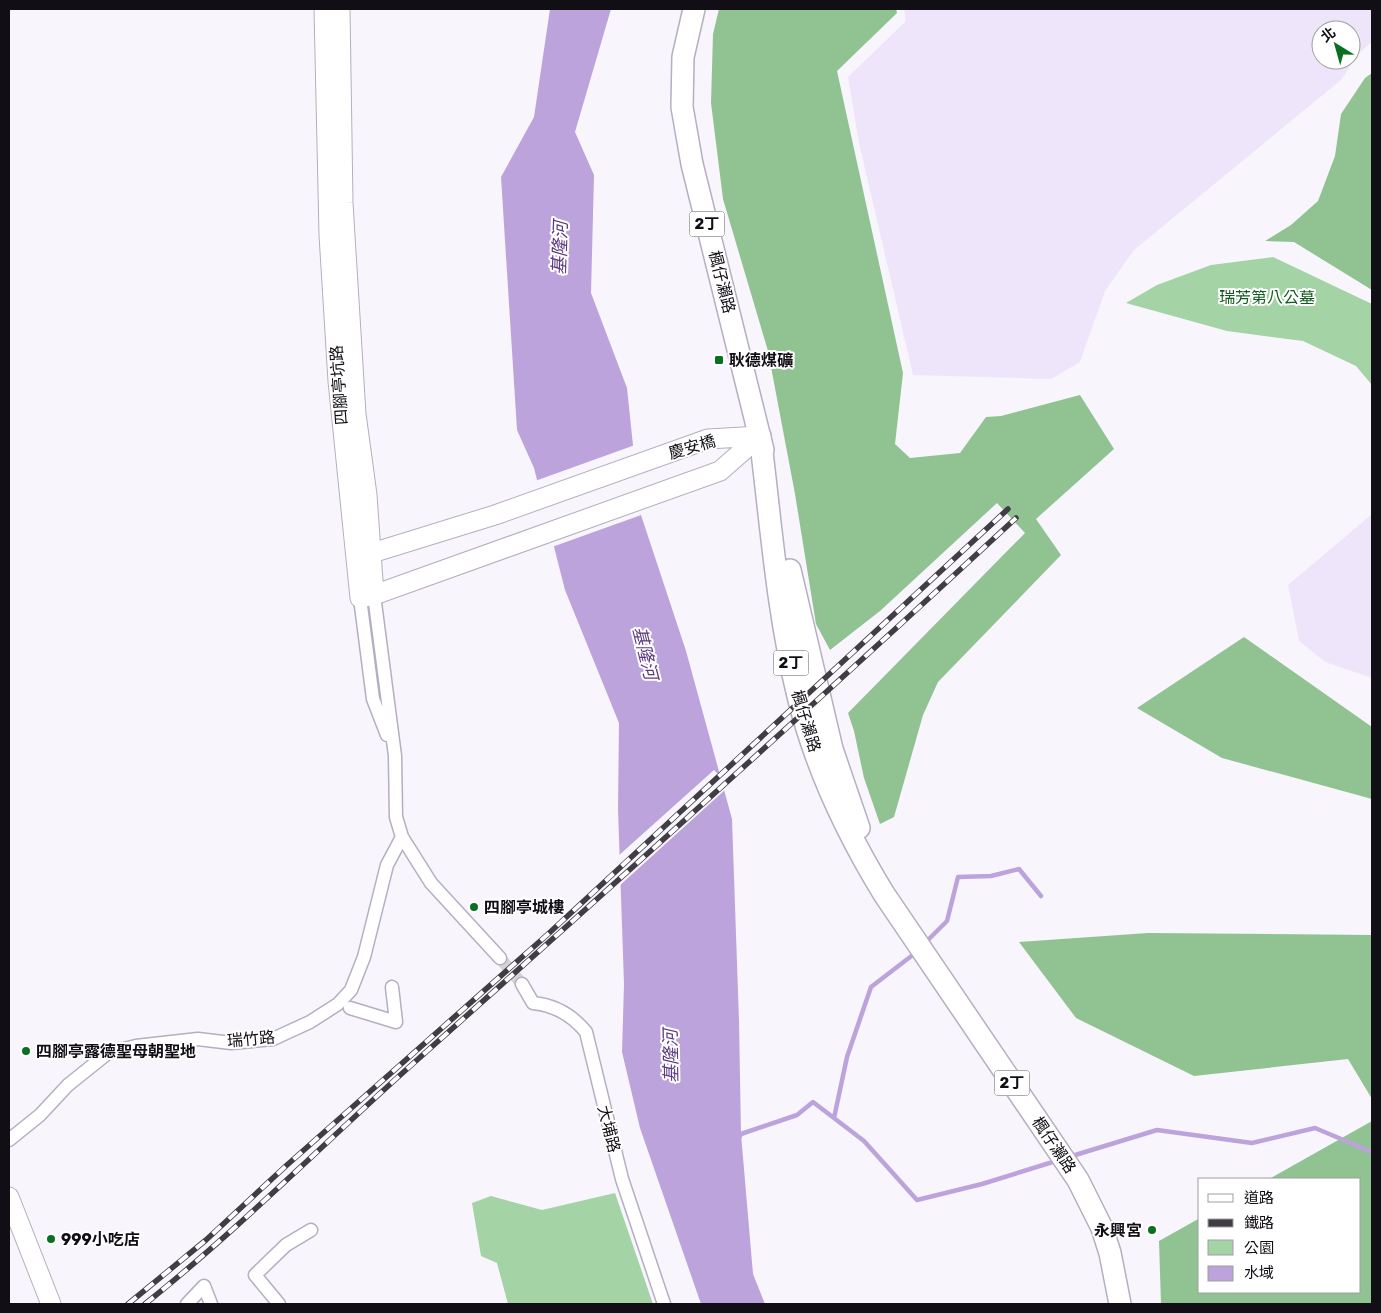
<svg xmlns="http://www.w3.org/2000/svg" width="1381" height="1313" viewBox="0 0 1381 1313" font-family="Rubik,'Noto Sans TC',sans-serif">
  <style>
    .built { fill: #efe5fb; fill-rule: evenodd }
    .green { fill: #a4d3a5 }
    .forest { fill: #91c292 }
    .water { fill: #bda3dc }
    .pier { fill: #f8f5fd }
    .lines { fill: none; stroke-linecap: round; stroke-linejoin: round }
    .stream { stroke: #bda3dc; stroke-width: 4.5 }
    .street-tunnel { stroke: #d5d2da; stroke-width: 12; stroke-dasharray: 12 6; stroke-linecap: butt }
    .street-casing { stroke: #b6aec1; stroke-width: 15 }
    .secondary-casing { stroke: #b6aec1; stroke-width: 21 }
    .primary-casing { stroke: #b6aec1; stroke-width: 24 }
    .street { stroke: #fff; stroke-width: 12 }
    .secondary { stroke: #fff; stroke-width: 19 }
    .primary { stroke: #fff; stroke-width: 21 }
    .rail-casing { stroke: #403d44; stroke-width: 5.5 }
    .rail { stroke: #fff; stroke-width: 4; stroke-dasharray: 11; stroke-linecap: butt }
    .poi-dot { fill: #087021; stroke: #fff; stroke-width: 2 }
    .labels { text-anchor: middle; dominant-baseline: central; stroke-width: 4; stroke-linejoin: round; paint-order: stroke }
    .shield { fill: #fff; stroke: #58565b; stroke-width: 1 }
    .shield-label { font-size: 15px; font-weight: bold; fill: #110e15 }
    .street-label { font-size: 16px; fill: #110e15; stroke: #fff }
    .park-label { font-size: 16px; fill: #135b1f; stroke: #fff }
    .poi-label { font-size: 16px; font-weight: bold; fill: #110e15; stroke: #fff; text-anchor: start }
    .water-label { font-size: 18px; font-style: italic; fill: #5d3a80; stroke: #fff }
  </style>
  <rect width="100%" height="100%" fill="#f8f5fd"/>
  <path class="built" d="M 904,9 L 1372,9 L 1372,42 L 1358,54 L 1341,80 L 1134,250 L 1105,291 L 1080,362 L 1051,379 L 913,375 L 859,143 L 848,77 L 906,21 ZM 1321,30 L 1351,30 L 1351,60 L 1321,60 Z
    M 1372,514 L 1372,678 L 1325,662 L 1299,641 L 1288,585 Z"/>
  <path class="green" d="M 1273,257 L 1372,304 L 1372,385 L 1356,366 L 1303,341 L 1227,331 L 1126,303 L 1157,285 L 1211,265 Z
    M 615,1193 L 653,1304 L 508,1304 L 497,1263 L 481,1256 L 472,1203 L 491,1196 L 542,1210 Z"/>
  <path class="forest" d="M 719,9 L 896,9 L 897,13 L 837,71 L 903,373 L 895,444 L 910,458 L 960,453 L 986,417 L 1001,416 L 1080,395 L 1114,449 L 1036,519 L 1061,555 L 938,682 L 923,715 L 894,817 L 880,824 L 864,778 L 854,731 L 848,713 L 1025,533 L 997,503 L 880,611 L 830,650 L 816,624 L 795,494 L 768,351 L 723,199 L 711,103 L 713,34 Z
    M 1372,73 L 1372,290 L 1294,242 L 1265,241 L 1291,225 L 1318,201 L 1335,156 L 1341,114 L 1365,78 Z
    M 1244,637 L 1372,727 L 1372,799 L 1222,758 L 1137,708 Z
    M 1148,933 L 1372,935 L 1372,1099 L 1348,1059 L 1194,1076 L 1076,1018 L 1019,942 Z
    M 1372,1121 L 1372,1304 L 1161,1304 L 1159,1241 L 1200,1218 L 1200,1292 L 1360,1292 L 1360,1179 L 1269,1179 Z"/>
  <path class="water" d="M 550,9 L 611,9 L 575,132 L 594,175 L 591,293 L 627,388 L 640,512 L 686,651 L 732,819 L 739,1021 L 741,1134 L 753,1274 L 765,1304 L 701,1304 L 640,1128 L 622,1052 L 624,984 L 618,809 L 619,723 L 565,590 L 534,468 L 517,430 L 501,177 L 534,117 Z"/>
  <path class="pier" d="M 635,445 L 644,514 L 552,547 L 535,481 Z
    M 714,770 L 724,780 L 726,789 L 618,887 L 617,857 Z"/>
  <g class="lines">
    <path class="stream" d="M 926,942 L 947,921 L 958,877 L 991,876 L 1019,869 L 1041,896
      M 834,1118 L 847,1057 L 871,987 L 914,954
      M 739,1138 L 741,1134 L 797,1115 L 813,1102 L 864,1141 L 917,1200 L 982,1184 L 1056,1161
      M 1072,1156 L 1157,1130 L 1252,1143 L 1315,1128 L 1372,1152"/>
    <path class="street-tunnel" d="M 500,958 L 522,984"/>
    <g class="street-casing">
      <path id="street" d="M 374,595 L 395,756 L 396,817 L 402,837 L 431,883 L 500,958
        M 360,598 L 373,699 L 387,735
        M 522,984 L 533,1003 C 554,1005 572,1015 586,1032 L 622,1179 L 664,1304
        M 350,1008 L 396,1022 L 392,987
        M 9,1140 L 40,1115 L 68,1085 L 108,1053 L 136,1046 L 198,1039 L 231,1043 L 273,1039 L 310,1022 L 338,1004 L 351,990 L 364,957 L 387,865 L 402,837
        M 187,1304 L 204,1286 L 211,1304
        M 279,1304 L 255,1275 L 286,1245 L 311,1230"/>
    </g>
    <g class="secondary-casing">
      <path id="secondary" d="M 324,9 L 329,235 L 338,381 L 360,598 L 374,595 L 720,471 L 760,436
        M 340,9 L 343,203 L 356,414 L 367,495 L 374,595
        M 359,557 L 495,515 L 708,439 L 760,436
        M 9,1197 L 51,1304"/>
    </g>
    <g class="primary-casing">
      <path id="primary" d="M 694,9 L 683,57 L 682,107 L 692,164 L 763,450
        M 760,436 C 771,523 777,611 798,696 C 815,766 846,832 884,894 L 1078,1180 L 1102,1228 L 1110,1253 L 1120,1304
        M 790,570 L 832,749 L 859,828"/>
    </g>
    <use href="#street" class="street"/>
    <use href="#secondary" class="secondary"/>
    <use href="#primary" class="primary"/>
    <g class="rail-casing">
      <path id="rail" d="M 128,1304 L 206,1240 L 287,1165 L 547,935 L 1008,509
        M 145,1304 C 240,1228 326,1141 417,1060 C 618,881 818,701 1016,518"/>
    </g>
    <use href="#rail" class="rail"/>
  </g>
  <g class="poi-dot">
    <rect x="714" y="355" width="10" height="10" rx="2.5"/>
    <circle cx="474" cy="907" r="5"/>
    <circle cx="26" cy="1051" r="5"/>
    <circle cx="1152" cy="1230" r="5"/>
    <circle cx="51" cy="1239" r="5"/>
  </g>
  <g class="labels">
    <g class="shield">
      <rect x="689.5" y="211.5" width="35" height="25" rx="4"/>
      <rect x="773.5" y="650.5" width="35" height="25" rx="4"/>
      <rect x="994.5" y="1070.5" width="35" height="25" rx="4"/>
    </g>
    <g class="shield-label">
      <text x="707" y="224">2丁</text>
      <text x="791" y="663">2丁</text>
      <text x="1012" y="1083">2丁</text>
    </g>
    <g class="street-label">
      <text transform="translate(722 282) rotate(76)">楓仔瀨路</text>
      <text transform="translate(339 385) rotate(-94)">四腳亭坑路</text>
      <text transform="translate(692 447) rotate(-16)">慶安橋</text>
      <text transform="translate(806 721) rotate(73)">楓仔瀨路</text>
      <text transform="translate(251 1039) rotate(-5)">瑞竹路</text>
      <text transform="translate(609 1129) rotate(76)">大埔路</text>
      <text transform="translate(1054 1145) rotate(56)">楓仔瀨路</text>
    </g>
    <g class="park-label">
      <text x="1267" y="297">瑞芳第八公墓</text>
    </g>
    <g class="poi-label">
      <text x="729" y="360">耿德煤礦</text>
      <text x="484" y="907">四腳亭城樓</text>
      <text x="36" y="1051">四腳亭露德聖母朝聖地</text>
      <text x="1142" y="1230" text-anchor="end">永興宮</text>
      <text x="61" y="1239">999小吃店</text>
    </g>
    <g class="water-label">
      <text transform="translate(560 248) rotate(-88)">基隆河</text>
      <text transform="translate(645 653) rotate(76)">基隆河</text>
      <text transform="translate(671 1056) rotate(-91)">基隆河</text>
    </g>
  </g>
  <rect width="1381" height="1313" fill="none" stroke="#110e15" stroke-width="20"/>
  <rect x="1198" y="1178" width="162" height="115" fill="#ffffff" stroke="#a09fa1"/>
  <rect x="1208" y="1194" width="25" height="8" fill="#ffffff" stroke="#a09fa1"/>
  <text x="1244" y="1203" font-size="15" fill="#110e15">道路</text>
  <rect x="1208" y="1219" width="25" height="8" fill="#403d44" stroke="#a09fa1"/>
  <text x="1244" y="1228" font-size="15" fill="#110e15">鐵路</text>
  <rect x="1208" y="1240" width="25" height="15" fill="#a4d3a5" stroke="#a09fa1"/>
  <text x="1244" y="1253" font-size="15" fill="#110e15">公園</text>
  <rect x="1208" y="1266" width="25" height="15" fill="#bda3dc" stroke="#a09fa1"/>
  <text x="1244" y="1278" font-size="15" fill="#110e15">水域</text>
  <g transform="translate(1336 45) rotate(323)"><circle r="24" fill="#ffffff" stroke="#a09fa1"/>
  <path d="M0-4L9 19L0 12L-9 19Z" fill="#087021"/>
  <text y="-8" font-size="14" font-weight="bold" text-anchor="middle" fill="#110e15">北</text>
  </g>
</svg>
